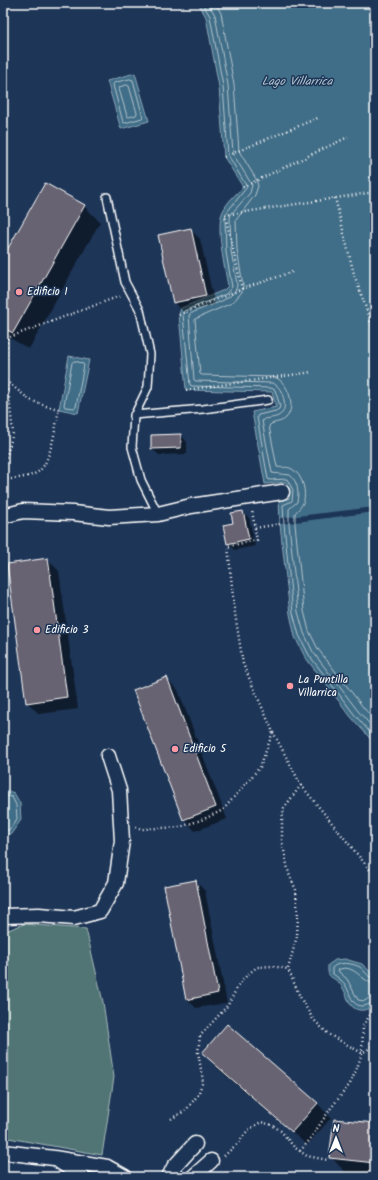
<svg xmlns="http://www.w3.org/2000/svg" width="378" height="1180" viewBox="0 0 378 1180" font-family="Kalam,sans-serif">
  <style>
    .green { fill: #517475; stroke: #a8baba }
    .water { fill: #416d87; stroke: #8da7b7 }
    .pier { fill: #1d3557 }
    .shadow { fill: #0007 }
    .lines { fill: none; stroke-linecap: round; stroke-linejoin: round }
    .shore { stroke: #b3c5cf; stroke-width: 1 }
    .building { fill: #676472; stroke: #fff }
    .lane-casing { stroke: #fff; stroke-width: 10 }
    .street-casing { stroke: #fff; stroke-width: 17 }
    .path { stroke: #fff; stroke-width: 2.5; stroke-dasharray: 1 3; stroke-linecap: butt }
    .lane { stroke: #1d3557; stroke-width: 7 }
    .street { stroke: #1d3557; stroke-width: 14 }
    .poi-dot { fill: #ff9aa2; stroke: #1d3557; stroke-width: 1.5 }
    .labels { text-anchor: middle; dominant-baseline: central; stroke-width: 3; stroke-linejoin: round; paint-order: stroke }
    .poi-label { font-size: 11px; fill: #fff; stroke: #1d3557; text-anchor: start }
    .water-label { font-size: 12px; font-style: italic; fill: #b3c5cf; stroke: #1d3557 }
  </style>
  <rect width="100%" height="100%" fill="#1d3557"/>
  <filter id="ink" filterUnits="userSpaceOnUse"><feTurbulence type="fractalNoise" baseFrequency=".025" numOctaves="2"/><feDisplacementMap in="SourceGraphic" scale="8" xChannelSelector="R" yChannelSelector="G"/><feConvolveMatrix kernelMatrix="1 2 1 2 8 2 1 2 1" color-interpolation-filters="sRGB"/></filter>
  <g filter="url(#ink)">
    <path class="green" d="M 24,924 L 86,929 L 103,1002 L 114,1077 L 102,1155 L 3,1137 L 3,932 Z"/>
    <path class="water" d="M 198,3 L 375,3 L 375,744 L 351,717 L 305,657 L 295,637 L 290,614 L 280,524 L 279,500 L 289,499 L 289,491 L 286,482 L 265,484 L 252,412 L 276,407 L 272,392 L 186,390 L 179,315 L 181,308 L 224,290 L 228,286 C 225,269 215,226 223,211 C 227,202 236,194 243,187 L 224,157 L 219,87 L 206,17 Z
      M 135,73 L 149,121 L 121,129 L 107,81 Z
      M 69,356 L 89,360 L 78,413 L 59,409 Z
      M 6,790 L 14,793 L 20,803 L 21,820 L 11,834 L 4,835 L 3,791 Z
      M 345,959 L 362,964 L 375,976 L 375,1004 C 371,1008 370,1009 364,1010 C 347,1012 349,994 340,984 C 332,975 327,980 328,965 L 335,960 Z"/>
    <path class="pier" d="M 375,507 L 375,512 L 280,524 L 280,518 Z"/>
    <path class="shadow" d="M 84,206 L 100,222 L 29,349 L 3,334 L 3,259 Z
      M 190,229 L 200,239 L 215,305 L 184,312 L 174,303 L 159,236 Z
      M 181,435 L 187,442 L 187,454 L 159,455 L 152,449 Z
      M 243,512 L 249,518 L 255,546 L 235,550 L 228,543 L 234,524 Z
      M 47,559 L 59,571 L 78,709 L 39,714 L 27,702 Z
      M 166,678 L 178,690 L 227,819 L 195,831 L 184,819 Z
      M 196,881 L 205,891 L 227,1003 L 196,1008 L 187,999 Z
      M 203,1053 L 317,1103 L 331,1118 L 307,1145 L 217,1068 Z
      M 375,1124 L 375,1175 L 345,1172 L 331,1157 Z"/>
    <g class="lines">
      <path class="shore" d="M 202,3 L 210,16 L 223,86 L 228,155 L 247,187 L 227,212 L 225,218 L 226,252 L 232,287 L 226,294 L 184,311 L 183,315 L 190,385 L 192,386 L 271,388 L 275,390 L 280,406 L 279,409 L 276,411 L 258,415 L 257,417 L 268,479 L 270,480 L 287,479 L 293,490 L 292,501 L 283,505 L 284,524 L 293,613 L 299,635 L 309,655 L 354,714 L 375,738
        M 208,3 L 215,15 L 228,85 L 233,154 L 252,185 L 250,193 L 231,214 L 230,218 L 231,251 L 237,284 C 237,302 201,306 189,315 L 194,380 L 196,381 L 272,383 C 282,385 288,406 282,413 C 278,418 270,418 264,419 L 262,421 L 272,473 L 290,475 C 298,482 299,492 297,502 L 289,509 L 289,524 L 298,612 L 304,633 L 313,652 L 358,711 L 375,730
        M 215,3 L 221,13 L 234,85 L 239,151 L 256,179 L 258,186 L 255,195 L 236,220 L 237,250 L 243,285 L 242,292 L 232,303 L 195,319 L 200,374 L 202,375 L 274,377 C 288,381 297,407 286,418 C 282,422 276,422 271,424 L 269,426 L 277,467 C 282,468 287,466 292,469 C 303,475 307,493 303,503 C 301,507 298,510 295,513 L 295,524 L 304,611 L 309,631 L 318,649 L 363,707 L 375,721
        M 130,79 L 133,80 L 143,117 L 142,118 L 125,123 L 123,122 L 113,85 L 114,83 Z
        M 127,85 L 129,86 L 137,113 L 136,115 L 129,117 L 127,116 L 119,89 L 120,87 Z
        M 74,361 L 82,363 L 84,365 L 76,407 L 74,408 L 65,407 L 64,405 L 72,363 Z
        M 3,795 L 12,797 L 16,805 L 17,819 L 9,830 L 3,831
        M 375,979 C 368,978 365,971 360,967 C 352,963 338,961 332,968 L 332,973 C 335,976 339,978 342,981 C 351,989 349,1006 363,1006 C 368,1006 370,1002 375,1002
        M 375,984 C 362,983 354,962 338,970 L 339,972 L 347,979 L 358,1000 L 365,1001 L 370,997 L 375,997"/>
    </g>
    <path class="building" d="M 45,183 L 85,205 L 13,333 L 3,328 L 3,257 Z
      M 191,228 L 206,296 L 173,303 L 158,235 Z
      M 181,434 L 181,448 L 151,449 L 151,435 Z
      M 243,511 L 249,539 L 227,544 L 223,525 L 233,523 L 231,513 Z
      M 48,558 L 67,697 L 26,703 L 7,564 Z
      M 167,677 L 216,807 L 183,820 L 133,690 Z
      M 196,880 L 218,993 L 186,1000 L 164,886 Z
      M 227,1024 L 318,1103 L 292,1132 L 202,1053 Z
      M 334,1119 L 375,1123 L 375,1163 L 329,1158 Z"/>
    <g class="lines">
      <g class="lane-casing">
        <path id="lane" d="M 107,197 L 125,282 L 140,310 L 150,354 L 148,387 L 134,416 L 132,447 L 141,480 L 158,514
          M 134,415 L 203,409 L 268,400"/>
      </g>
      <g class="street-casing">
        <path id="street" d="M 3,516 L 23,511 L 73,513 L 109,517 L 158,514 L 191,506 L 282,492
          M 3,916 L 39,915 L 74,918 L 100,911 L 116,883 L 122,841 L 119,790 L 108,756
          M 3,1152 L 54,1158 L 107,1167 L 125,1177
          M 60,1162 L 83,1177
          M 169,1177 L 174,1167 L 195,1144
          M 193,1177 L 211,1161"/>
      </g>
      <path class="path" d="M 224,157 L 320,117
        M 243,187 L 348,137
        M 335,198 L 354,274 L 375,334
        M 242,289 L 225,215 L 375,192
        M 179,315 L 242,289 L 292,272
        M 3,336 L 7,338
        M 186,390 L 312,372
        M 3,460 L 7,455 L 13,433 L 9,397 L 5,380 L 7,338 L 120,296
        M 3,480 C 12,479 33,477 39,471 C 51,462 56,424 59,409 L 46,406 L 30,400 L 5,380
        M 255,528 L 280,524
        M 273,732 L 301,785 L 375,876
        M 301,785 L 284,808 L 282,821 L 282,841 L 289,874 L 296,890 L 298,916 L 297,936 L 288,969 L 301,999 L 313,1019 L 328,1034 L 362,1053 L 375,1045
        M 135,827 L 142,829 L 180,827 L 204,819 L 223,810 L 260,767 L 273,732 L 243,664 L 234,607 L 228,546 L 257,540 L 252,511
        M 171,1119 L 186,1110 L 198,1095 L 203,1081 L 198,1052 L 200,1036 L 228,1005 L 237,988 L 247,975 L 257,967 L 272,966 L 288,969
        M 300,1151 L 308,1142 L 331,1108 L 350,1084 L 357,1068 L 362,1053 L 363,1026 L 372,1012
        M 224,1156 L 238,1143 L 248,1130 L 261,1122 L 272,1125 L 281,1131 L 294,1147 L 307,1156 L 328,1160"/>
      <use href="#lane" class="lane"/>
      <use href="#street" class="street"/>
    </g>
  </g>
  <g class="poi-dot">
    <circle cx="19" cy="292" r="4"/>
    <circle cx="37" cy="630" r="4"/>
    <circle cx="290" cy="686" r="4"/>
    <circle cx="175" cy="749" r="4"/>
  </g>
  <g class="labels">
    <g class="poi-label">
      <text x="27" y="292">Edificio 1</text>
      <text x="45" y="630">Edificio 3</text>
      <text x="298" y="680">La Puntilla<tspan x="298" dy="13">Villarrica</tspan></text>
      <text x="183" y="749">Edificio 5</text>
    </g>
    <g class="water-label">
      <text x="297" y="81">Lago Villarrica</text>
    </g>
  </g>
  <rect width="378" height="1180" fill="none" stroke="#1d3557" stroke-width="16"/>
  <rect x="8" y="8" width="362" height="1164" fill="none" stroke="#fff" stroke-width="1.5" filter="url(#ink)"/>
  <g transform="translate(336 1138)" stroke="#1d3557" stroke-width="3" paint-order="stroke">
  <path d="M0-3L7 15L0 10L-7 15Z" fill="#ffffff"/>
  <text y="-6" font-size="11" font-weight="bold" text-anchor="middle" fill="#ffffff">N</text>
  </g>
</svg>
